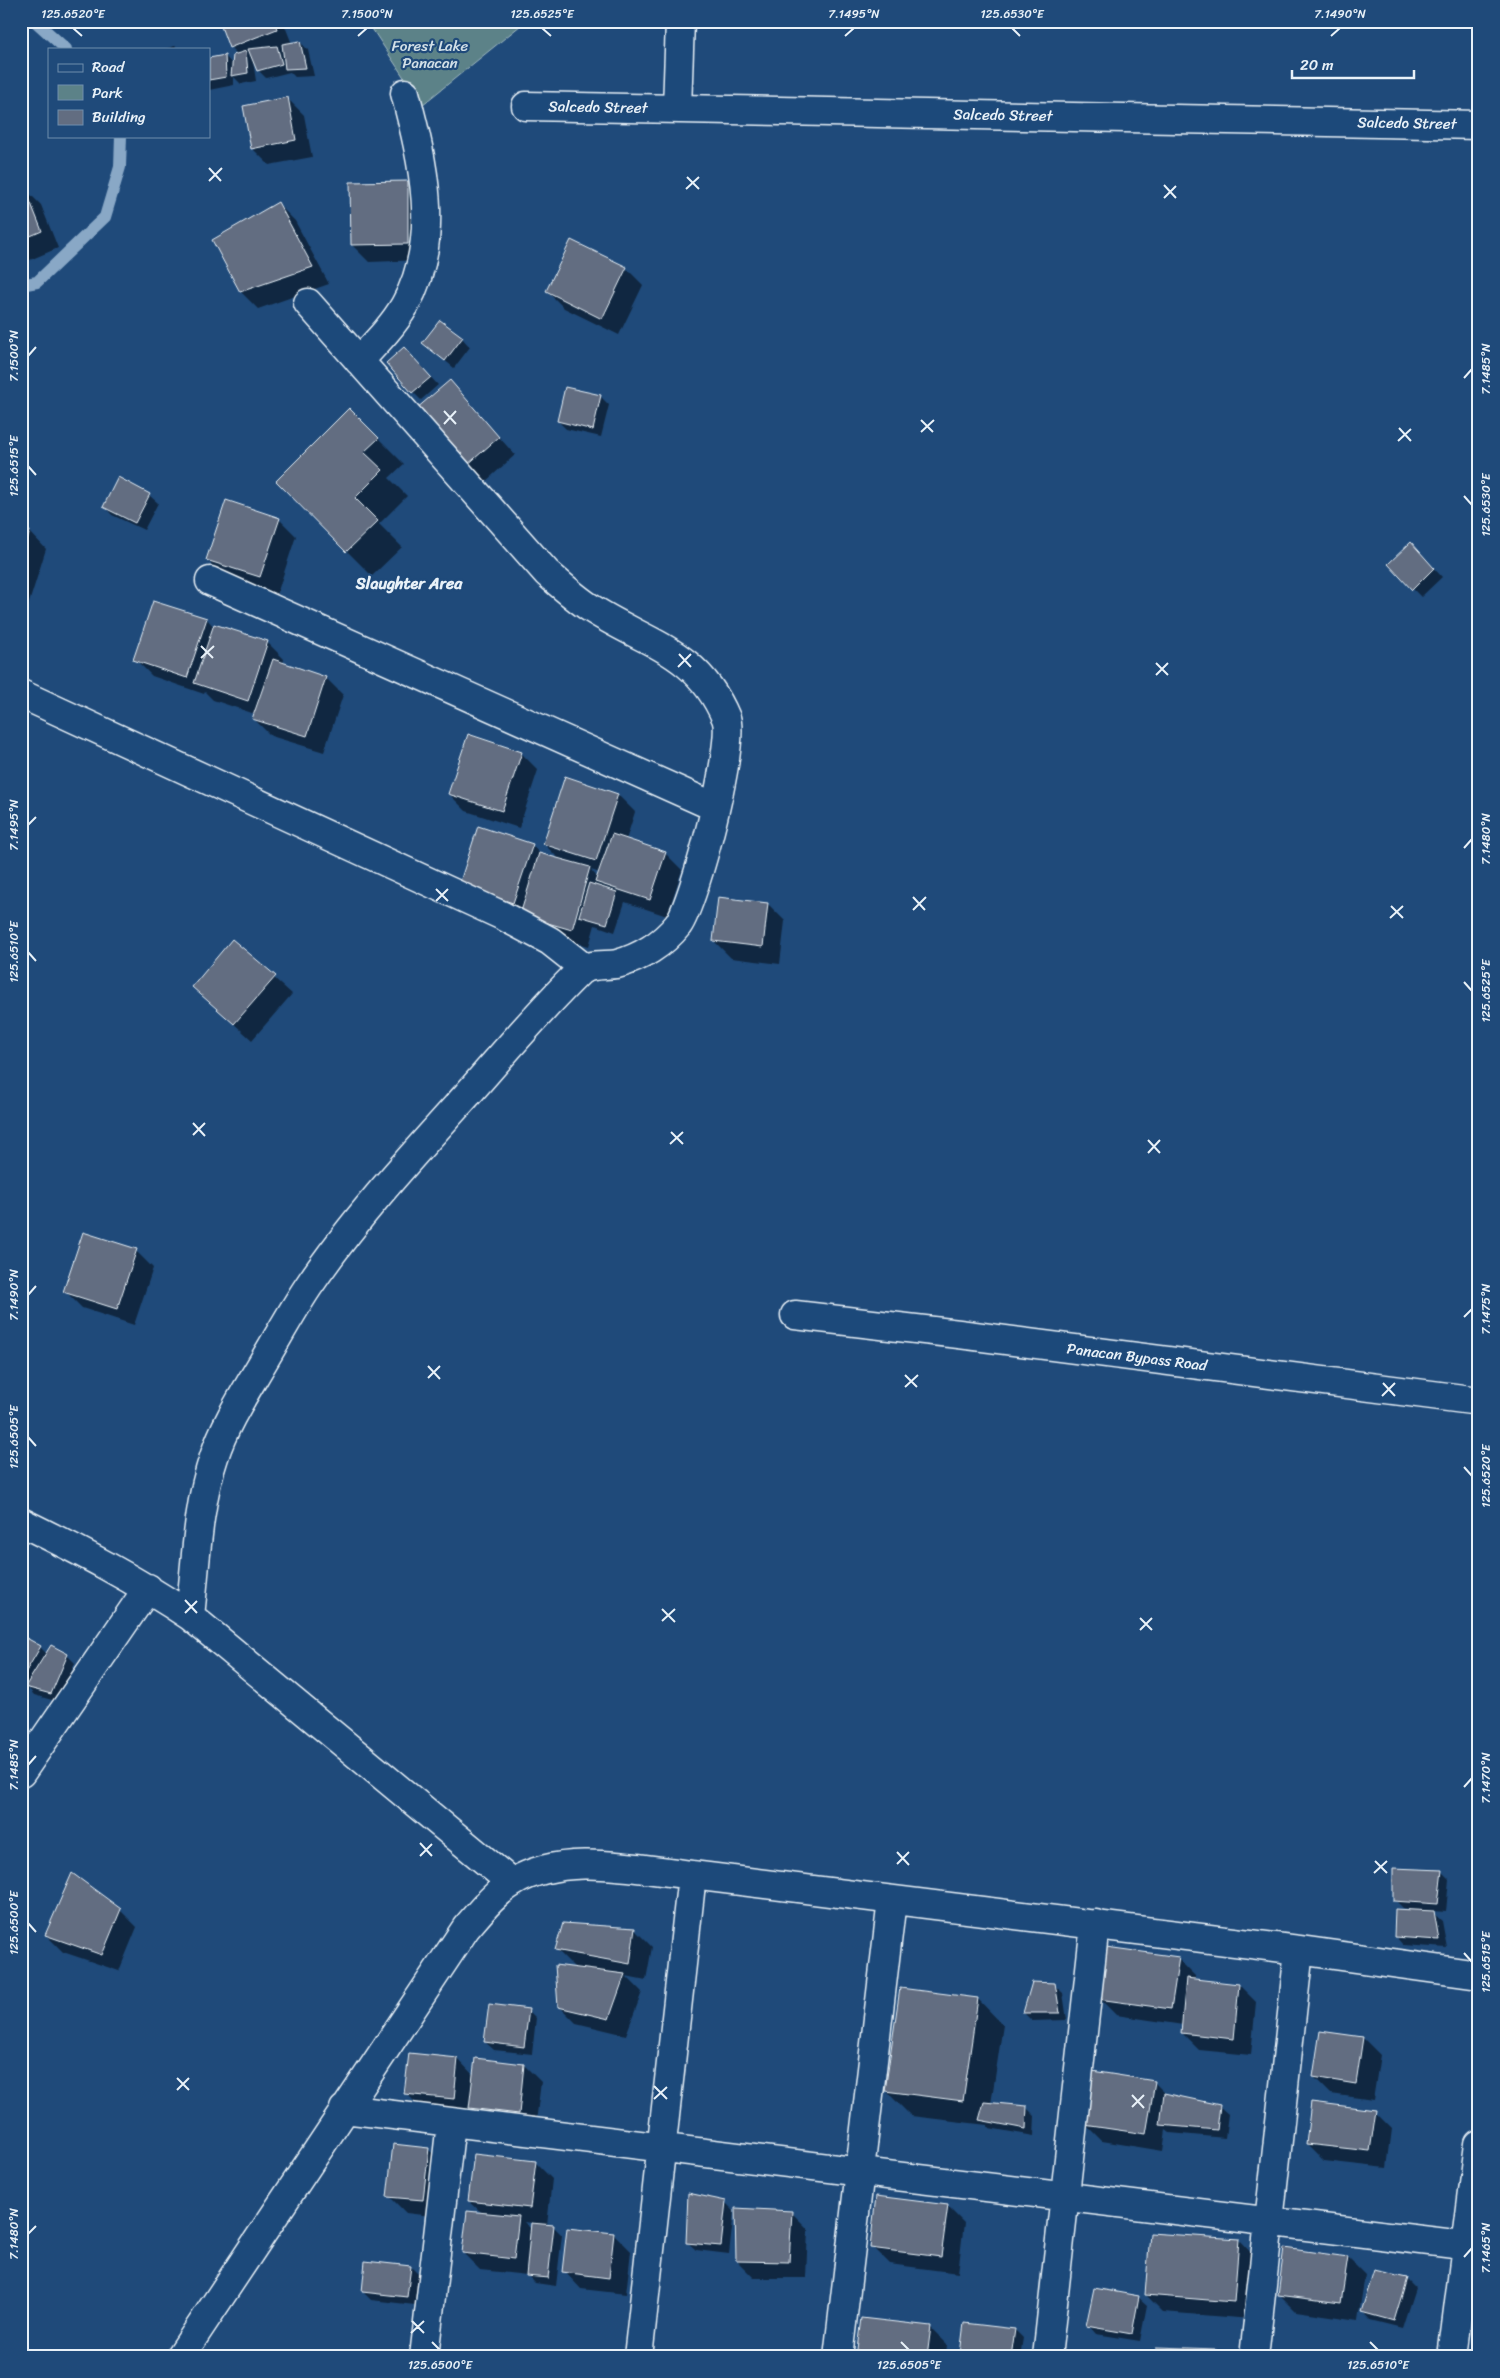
<svg xmlns="http://www.w3.org/2000/svg" width="1500" height="2378" viewBox="0 0 1500 2378" font-family="Sriracha,sans-serif">
  <style>
    .green { fill: #5c8288; stroke: #a2bac0 }
    .shadow { fill: #0007; fill-rule: evenodd }
    .lines { fill: none; stroke-linecap: round; stroke-linejoin: round }
    .stream { stroke: #89a8c6; stroke-width: 12 }
    .building { fill: #626d81; stroke: #e8f1f8 }
    .minor-casing { stroke: #e8f1f8; stroke-width: 31 }
    .major-casing { stroke: #e8f1f8; stroke-width: 31 }
    .minor { stroke: #1f4a7a; stroke-width: 28 }
    .major { stroke: #1f4a7a; stroke-width: 28 }
    .ticks { fill: none; stroke: #e8f1f8; stroke-width: 2 }
    .labels { text-anchor: middle; dominant-baseline: central; stroke-width: 4.5; stroke-linejoin: round; paint-order: stroke }
    .park-label { font-size: 15px; fill: #d3e0e7; stroke: #1f4a7a }
    .street-label { font-size: 15px; fill: #e8f1f8; stroke: #1f4a7a }
    .neighbourhood-label { font-size: 16px; font-weight: bold; fill: #e8f1f8; stroke: #1f4a7a }
    .neatline { fill: none; stroke: #e8f1f8; stroke-width: 2 }
    .ticks-label { font-size: 12px; text-anchor: middle; fill: #e8f1f8 }
  </style>
  <rect width="100%" height="100%" fill="#1f4a7a"/>
  <filter id="ink" filterUnits="userSpaceOnUse"><feTurbulence type="fractalNoise" baseFrequency=".02" numOctaves="2"/><feDisplacementMap in="SourceGraphic" scale="10" xChannelSelector="R" yChannelSelector="G"/><feConvolveMatrix kernelMatrix="1 2 1 2 8 2 1 2 1" color-interpolation-filters="sRGB"/></filter>
  <g filter="url(#ink)">
    <path class="green" d="M 367,21 L 526,21 L 422,105 Z"/>
    <path class="shadow" d="M 220,21 L 283,21 L 292,44 L 300,42 L 308,50 L 314,76 L 295,77 L 290,72 L 266,78 L 258,70 L 253,61 L 256,81 L 241,84 L 234,77 L 234,85 L 209,90 L 209,59 L 225,56 L 233,65 L 238,55 L 230,47 Z
      M 175,46 L 178,49 L 166,49 Z
      M 287,98 L 304,115 L 312,157 L 269,165 L 252,148 Z
      M 407,183 L 424,200 L 424,260 L 369,262 L 352,245 Z
      M 24,188 L 41,205 L 58,248 L 23,263 L 21,261 L 21,189 Z
      M 278,204 L 295,221 L 329,284 L 258,309 L 241,292 Z
      M 626,268 L 643,285 L 619,335 L 564,308 L 547,291 Z
      M 462,338 L 470,347 L 454,368 L 424,343 Z
      M 412,357 L 438,385 L 421,400 L 413,392 Z
      M 450,382 L 515,455 L 484,483 L 417,409 Z
      M 601,397 L 609,405 L 601,437 L 566,429 L 558,421 Z
      M 349,409 L 404,464 L 389,478 L 407,496 L 379,524 L 402,547 L 372,576 L 277,481 Z
      M 149,495 L 158,503 L 144,530 L 112,515 L 104,506 Z
      M 279,519 L 296,536 L 277,594 L 224,577 L 207,560 Z
      M 21,529 L 30,532 L 46,549 L 28,606 L 21,604 Z
      M 1419,552 L 1442,577 L 1421,597 L 1413,589 Z
      M 207,619 L 214,627 L 267,642 L 284,659 L 283,664 L 326,678 L 343,695 L 324,752 L 271,736 L 254,719 L 255,714 L 213,700 L 205,692 L 204,694 L 152,676 L 135,659 Z
      M 521,753 L 538,770 L 519,828 L 466,811 L 449,794 Z
      M 566,778 L 618,795 L 635,812 L 626,840 L 665,853 L 682,870 L 667,916 L 625,902 L 615,932 L 595,925 L 589,946 L 539,932 L 477,902 L 532,845 L 542,856 L 561,861 L 544,844 ZM 591,870 L 600,873 L 598,878 Z
      M 768,904 L 785,921 L 780,964 L 731,958 L 714,941 Z
      M 233,941 L 292,994 L 252,1040 L 193,987 Z
      M 136,1251 L 153,1268 L 134,1325 L 82,1308 L 65,1291 Z
      M 21,1636 L 40,1647 L 47,1654 L 67,1655 L 75,1663 L 59,1702 L 34,1695 L 29,1689 L 26,1694 L 21,1692 Z
      M 1441,1871 L 1449,1879 L 1446,1912 L 1431,1911 L 1442,1921 L 1447,1948 L 1403,1945 L 1395,1936 L 1409,1909 L 1403,1908 L 1395,1900 Z
      M 120,1910 L 137,1927 L 119,1971 L 63,1952 L 46,1935 Z
      M 635,1930 L 652,1947 L 646,1980 L 626,1976 L 642,1992 L 626,2035 L 576,2023 L 559,2006 L 576,1969 L 557,1950 Z
      M 1178,1959 L 1195,1976 L 1195,1980 L 1239,1985 L 1256,2002 L 1251,2055 L 1199,2050 L 1182,2033 L 1183,2025 L 1116,2015 L 1099,1998 Z
      M 1054,1985 L 1063,1993 L 1067,2020 L 1032,2021 L 1024,2013 Z
      M 978,1999 L 1003,2025 L 991,2104 L 1026,2107 L 1035,2116 L 1034,2136 L 989,2128 L 987,2125 L 911,2116 L 886,2091 Z
      M 528,2010 L 536,2018 L 532,2054 L 494,2050 L 485,2042 Z
      M 1363,2038 L 1380,2055 L 1373,2100 L 1331,2094 L 1314,2077 Z
      M 458,2059 L 474,2076 L 524,2065 L 541,2082 L 535,2130 L 488,2125 L 471,2108 L 470,2115 L 423,2110 L 406,2093 Z
      M 1154,2082 L 1167,2095 L 1219,2106 L 1228,2114 L 1225,2138 L 1170,2133 L 1166,2130 L 1163,2151 L 1102,2141 L 1085,2124 Z
      M 1375,2112 L 1392,2129 L 1387,2168 L 1324,2161 L 1307,2144 Z
      M 428,2149 L 445,2166 L 439,2217 L 406,2213 L 389,2196 Z
      M 535,2162 L 552,2179 L 547,2226 L 554,2227 L 562,2235 L 556,2286 L 535,2283 L 527,2275 L 480,2270 L 463,2253 L 482,2213 L 469,2201 ZM 524,2222 L 533,2223 L 532,2230 Z
      M 725,2202 L 734,2211 L 729,2254 L 696,2250 L 687,2242 Z
      M 947,2206 L 964,2223 L 958,2273 L 889,2264 L 872,2247 Z
      M 791,2212 L 808,2229 L 806,2278 L 754,2278 L 737,2261 Z
      M 614,2234 L 631,2251 L 626,2294 L 581,2289 L 564,2271 Z
      M 1239,2240 L 1256,2258 L 1251,2319 L 1163,2312 L 1146,2295 Z
      M 1348,2258 L 1365,2275 L 1358,2320 L 1296,2311 L 1279,2294 Z
      M 411,2267 L 419,2275 L 415,2305 L 371,2300 L 363,2292 Z
      M 1406,2279 L 1415,2288 L 1402,2328 L 1370,2320 L 1362,2311 Z
      M 1138,2297 L 1147,2305 L 1140,2341 L 1096,2334 L 1088,2325 Z
      M 930,2327 L 947,2344 L 946,2357 L 857,2357 Z
      M 1015,2330 L 1023,2338 L 1020,2357 L 965,2357 L 962,2353 Z
      M 1217,2350 L 1224,2357 L 1157,2357 Z"/>
    <g class="lines">
      <path class="stream" d="M 35,21 L 66,49
        M 21,285 L 37,282 L 105,217 L 120,167 L 121,136"/>
    </g>
    <path class="building" d="M 219,21 L 274,21 L 277,29 L 229,48 Z
      M 300,41 L 306,68 L 285,69 L 282,44 Z
      M 277,46 L 282,64 L 257,71 L 248,49 Z
      M 246,51 L 248,73 L 231,76 L 233,55 Z
      M 225,55 L 226,77 L 209,80 L 209,58 Z
      M 288,97 L 296,140 L 251,149 L 243,106 Z
      M 408,181 L 408,244 L 351,245 L 350,182 Z
      M 24,186 L 42,231 L 21,240 L 21,187 Z
      M 278,202 L 313,267 L 240,292 L 212,240 Z
      M 571,240 L 627,267 L 602,319 L 546,291 Z
      M 440,320 L 463,337 L 445,361 L 422,343 Z
      M 404,347 L 431,377 L 412,393 L 386,363 Z
      M 450,380 L 499,437 L 466,466 L 416,409 Z
      M 565,387 L 601,395 L 593,430 L 557,421 Z
      M 349,408 L 379,438 L 364,452 L 383,470 L 355,498 L 378,521 L 346,552 L 276,481 Z
      M 118,477 L 150,494 L 135,523 L 103,507 Z
      M 226,500 L 280,518 L 260,577 L 206,560 Z
      M 21,528 L 30,531 L 21,558 Z
      M 1411,542 L 1434,568 L 1412,590 L 1388,564 Z
      M 153,601 L 207,618 L 187,678 L 133,660 Z
      M 214,624 L 268,641 L 248,701 L 194,683 Z
      M 273,659 L 326,677 L 307,736 L 252,719 Z
      M 468,734 L 522,752 L 502,811 L 448,794 Z
      M 565,776 L 618,794 L 596,861 L 543,844 Z
      M 478,826 L 533,844 L 513,903 L 459,885 Z
      M 612,834 L 666,852 L 650,900 L 595,882 Z
      M 539,853 L 590,867 L 572,930 L 520,915 Z
      M 589,883 L 617,892 L 607,924 L 579,916 Z
      M 718,897 L 768,903 L 763,947 L 713,941 Z
      M 232,939 L 276,976 L 234,1024 L 192,987 Z
      M 83,1232 L 137,1249 L 117,1309 L 63,1292 Z
      M 21,1635 L 41,1646 L 21,1680 Z
      M 51,1645 L 68,1654 L 51,1694 L 25,1687 Z
      M 1393,1868 L 1442,1870 L 1438,1904 L 1393,1901 Z
      M 72,1873 L 121,1909 L 102,1955 L 45,1935 Z
      M 1395,1909 L 1434,1911 L 1439,1940 L 1394,1937 Z
      M 563,1923 L 635,1928 L 630,1964 L 555,1950 Z
      M 1106,1947 L 1179,1957 L 1171,2009 L 1098,1999 Z
      M 555,1965 L 625,1974 L 609,2019 L 558,2007 Z
      M 1186,1978 L 1239,1984 L 1234,2039 L 1181,2033 Z
      M 1032,1982 L 1055,1983 L 1060,2013 L 1023,2013 Z
      M 900,1988 L 978,1998 L 963,2101 L 885,2091 Z
      M 489,2004 L 529,2009 L 524,2047 L 484,2042 Z
      M 1320,2031 L 1363,2037 L 1356,2084 L 1313,2077 Z
      M 409,2053 L 458,2058 L 454,2099 L 404,2094 Z
      M 475,2058 L 524,2064 L 519,2114 L 469,2108 Z
      M 1092,2071 L 1155,2081 L 1146,2134 L 1084,2125 Z
      M 1164,2093 L 1220,2105 L 1217,2130 L 1160,2125 Z
      M 984,2102 L 1027,2106 L 1026,2129 L 979,2120 Z
      M 1311,2102 L 1376,2110 L 1370,2151 L 1306,2144 Z
      M 393,2144 L 429,2148 L 423,2200 L 387,2197 Z
      M 474,2154 L 536,2161 L 530,2208 L 468,2201 Z
      M 688,2193 L 726,2201 L 721,2246 L 686,2243 Z
      M 876,2196 L 948,2205 L 941,2257 L 870,2248 Z
      M 735,2208 L 792,2211 L 789,2262 L 736,2261 Z
      M 467,2211 L 519,2216 L 514,2259 L 462,2253 Z
      M 531,2223 L 554,2225 L 548,2278 L 526,2276 Z
      M 567,2228 L 614,2233 L 609,2278 L 562,2272 Z
      M 1150,2233 L 1239,2239 L 1234,2302 L 1145,2295 Z
      M 1284,2248 L 1348,2257 L 1341,2303 L 1278,2295 Z
      M 365,2261 L 411,2266 L 407,2297 L 362,2292 Z
      M 1374,2271 L 1407,2278 L 1394,2321 L 1361,2312 Z
      M 1094,2288 L 1139,2296 L 1132,2334 L 1086,2326 Z
      M 861,2318 L 931,2326 L 927,2357 L 856,2357 Z
      M 964,2323 L 1015,2329 L 1011,2357 L 960,2354 Z
      M 1156,2347 L 1217,2349 L 1217,2357 L 1156,2357 Z"/>
    <g class="lines">
      <g class="minor-casing">
        <path id="minor" d="M 526,106 L 1479,125
          M 677,109 L 680,21
          M 359,361 C 375,344 393,326 405,305 C 442,239 423,161 405,93
          M 210,581 L 715,807
          M 21,694 L 503,916 L 550,941 L 583,967
          M 21,1522 C 80,1551 136,1580 190,1616 L 512,1883
          M 190,1616 C 196,1563 197,1507 214,1457 C 225,1423 245,1393 263,1362 C 278,1337 292,1311 308,1287 C 354,1219 411,1157 466,1096 C 503,1054 539,1011 579,972 C 588,963 604,966 617,964 C 640,958 663,944 678,925 C 695,901 736,743 726,718 C 697,649 645,644 589,607 C 574,597 561,585 547,573 L 308,303
          M 21,1773 L 148,1588
          M 344,2109 L 1479,2247
          M 180,2357 L 466,1928 C 480,1912 494,1894 512,1883 C 563,1851 636,1869 692,1875 L 1299,1950 L 1479,1975
          M 424,2357 L 451,2123
          M 638,2357 L 692,1875
          M 838,2357 L 892,1900
          M 1047,2357 L 1095,1924
          M 1254,2357 L 1299,1950
          M 1452,2357 L 1479,2144"/>
      </g>
      <g class="major-casing">
        <path id="major" d="M 795,1315 L 959,1334 L 1479,1401"/>
      </g>
      <use href="#minor" class="minor"/>
      <use href="#major" class="major"/>
    </g>
  </g>
  <path class="ticks" d="M 73,28 L 82,36M 542,28 L 551,36M 1012,28 L 1020,36M 358,36 L 367,28M 845,36 L 854,28M 1331,36 L 1340,28M 209,168 L 221,181M 687,177 L 699,189M 209,181 L 222,168M 1164,185 L 1176,198M 686,189 L 699,177M 1164,198 L 1176,186M 28,356 L 36,347M 1464,378 L 1472,369M 444,411 L 456,424M 921,420 L 933,432M 444,424 L 456,411M 1399,428 L 1411,441M 921,432 L 934,420M 1398,441 L 1411,429M 28,466 L 36,475M 1464,496 L 1472,505M 201,646 L 213,658M 679,654 L 691,667M 201,658 L 214,646M 1156,663 L 1168,675M 678,667 L 691,654M 1156,675 L 1168,663M 28,825 L 36,817M 1464,848 L 1472,839M 436,889 L 448,901M 913,897 L 925,910M 436,901 L 448,889M 1391,906 L 1403,918M 913,910 L 926,897M 1390,918 L 1403,906M 28,952 L 36,961M 1464,982 L 1472,991M 193,1123 L 205,1136M 671,1132 L 683,1144M 193,1135 L 205,1123M 1148,1140 L 1160,1153M 670,1144 L 683,1132M 1148,1153 L 1160,1140M 28,1295 L 36,1286M 1464,1317 L 1472,1309M 428,1366 L 440,1379M 905,1375 L 917,1387M 428,1378 L 440,1366M 1383,1383 L 1395,1396M 905,1387 L 918,1375M 1382,1396 L 1395,1383M 28,1437 L 36,1446M 1464,1467 L 1472,1476M 185,1600 L 197,1613M 662,1609 L 675,1622M 185,1613 L 197,1601M 1140,1618 L 1152,1630M 662,1621 L 675,1609M 1140,1630 L 1152,1618M 28,1765 L 36,1756M 1464,1787 L 1472,1778M 420,1843 L 432,1856M 897,1852 L 909,1865M 420,1856 L 432,1844M 1375,1861 L 1387,1873M 897,1864 L 909,1852M 1374,1873 L 1387,1861M 28,1923 L 36,1932M 1464,1953 L 1472,1962M 177,2078 L 189,2090M 654,2086 L 667,2099M 177,2090 L 189,2078M 1132,2095 L 1144,2108M 654,2099 L 667,2087M 1132,2107 L 1144,2095M 28,2234 L 36,2226M 1464,2257 L 1472,2248M 412,2321 L 424,2333M 411,2333 L 424,2321M 432,2342 L 440,2350M 901,2342 L 909,2350M 1370,2342 L 1378,2350"/>
  <g class="labels">
    <g class="park-label">
      <text x="430" y="46">Forest Lake<tspan x="430" dy="17">Panacan</tspan></text>
    </g>
    <g class="street-label">
      <text transform="translate(598 107) rotate(1)">Salcedo Street</text>
      <text transform="translate(1003 115) rotate(1)">Salcedo Street</text>
      <text transform="translate(1407 123) rotate(1)">Salcedo Street</text>
      <text transform="translate(1137 1357) rotate(7)">Panacan Bypass Road</text>
    </g>
    <g class="neighbourhood-label">
      <text x="409" y="583">Slaughter Area</text>
    </g>
  </g>
  <rect width="1500" height="2378" fill="none" stroke="#1f4a7a" stroke-width="55"/>
  <rect x="48" y="48" width="162" height="90" fill="#1f4a7a" stroke="#6f8dac"/>
  <rect x="58" y="64" width="25" height="8" fill="#1f4a7a" stroke="#6f8dac"/>
  <text x="92" y="72" font-size="15" fill="#e8f1f8">Road</text>
  <rect x="58" y="85" width="25" height="15" fill="#5c8288" stroke="#6f8dac"/>
  <text x="92" y="98" font-size="15" fill="#e8f1f8">Park</text>
  <rect x="58" y="110" width="25" height="15" fill="#626d81" stroke="#6f8dac"/>
  <text x="92" y="122" font-size="15" fill="#e8f1f8">Building</text>
  <path d="M1292 70v8h122v-8" fill="none" stroke="#e8f1f8" stroke-width="2.5"/>
  <text x="1300" y="70" font-size="15" fill="#e8f1f8" stroke="#1f4a7a" stroke-width="4" paint-order="stroke">20 m</text>
  <rect x="28" y="28" width="1444" height="2322" class="neatline"/>
  <g class="ticks-label">
    <text x="73" y="18">125.6520°E</text>
    <text x="367" y="18">7.1500°N</text>
    <text x="542" y="18">125.6525°E</text>
    <text x="854" y="18">7.1495°N</text>
    <text x="1012" y="18">125.6530°E</text>
    <text x="1340" y="18">7.1490°N</text>
    <text transform="translate(14 356) rotate(-90)" y="4">7.1500°N</text>
    <text transform="translate(1486 369) rotate(-90)" y="4">7.1485°N</text>
    <text transform="translate(14 466) rotate(-90)" y="4">125.6515°E</text>
    <text transform="translate(1486 505) rotate(-90)" y="4">125.6530°E</text>
    <text transform="translate(14 825) rotate(-90)" y="4">7.1495°N</text>
    <text transform="translate(1486 839) rotate(-90)" y="4">7.1480°N</text>
    <text transform="translate(14 952) rotate(-90)" y="4">125.6510°E</text>
    <text transform="translate(1486 991) rotate(-90)" y="4">125.6525°E</text>
    <text transform="translate(14 1295) rotate(-90)" y="4">7.1490°N</text>
    <text transform="translate(1486 1309) rotate(-90)" y="4">7.1475°N</text>
    <text transform="translate(14 1437) rotate(-90)" y="4">125.6505°E</text>
    <text transform="translate(1486 1476) rotate(-90)" y="4">125.6520°E</text>
    <text transform="translate(14 1765) rotate(-90)" y="4">7.1485°N</text>
    <text transform="translate(1486 1778) rotate(-90)" y="4">7.1470°N</text>
    <text transform="translate(14 1923) rotate(-90)" y="4">125.6500°E</text>
    <text transform="translate(1486 1962) rotate(-90)" y="4">125.6515°E</text>
    <text transform="translate(14 2234) rotate(-90)" y="4">7.1480°N</text>
    <text transform="translate(1486 2248) rotate(-90)" y="4">7.1465°N</text>
    <text x="440" y="2369">125.6500°E</text>
    <text x="909" y="2369">125.6505°E</text>
    <text x="1378" y="2369">125.6510°E</text>
  </g>
</svg>
